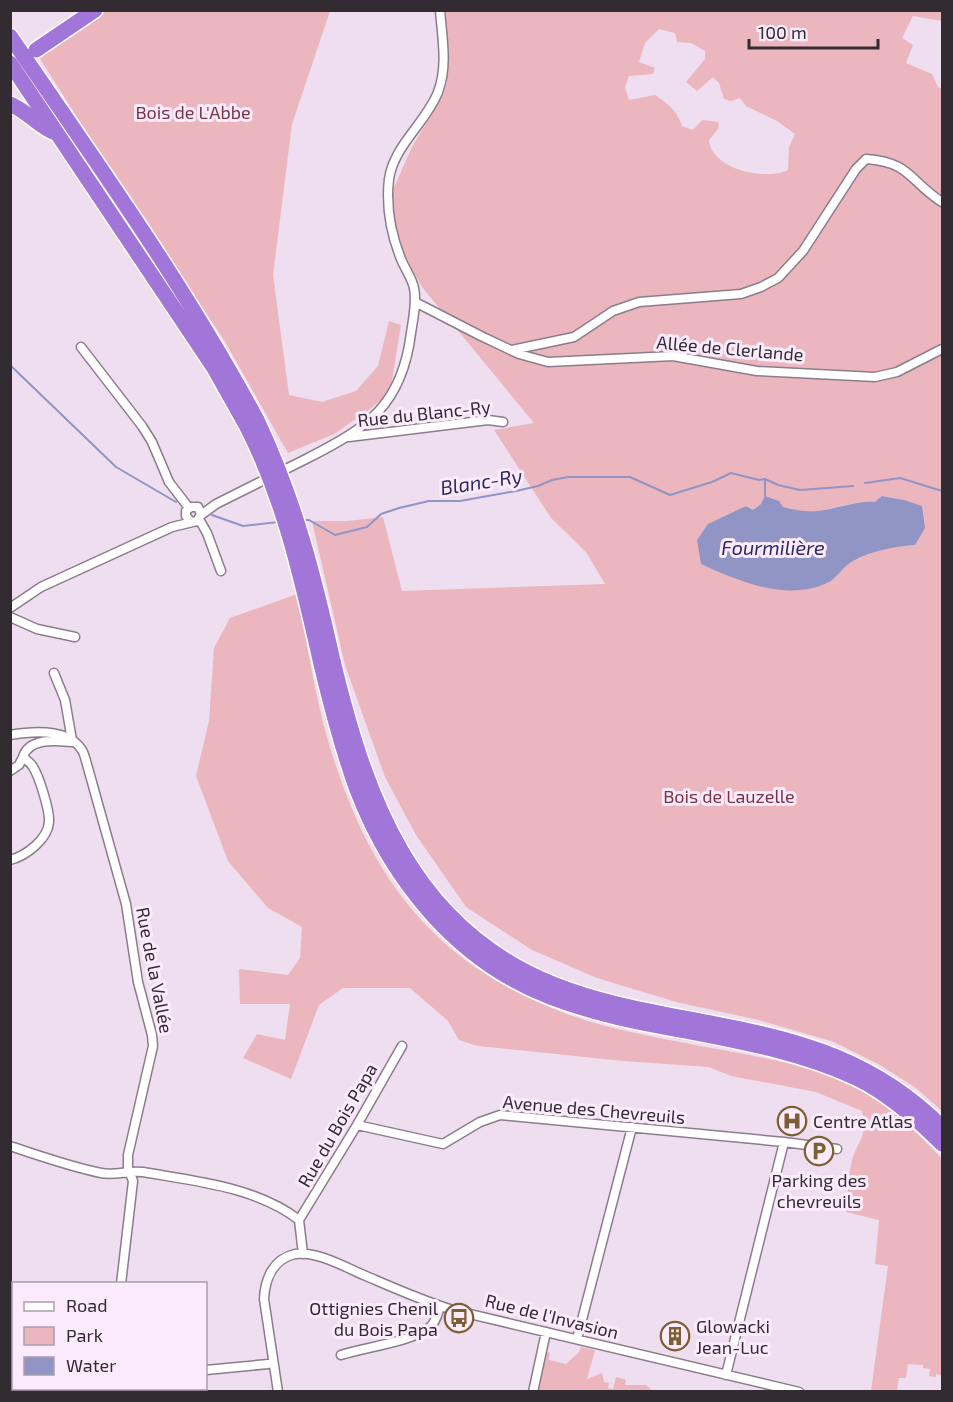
<svg xmlns="http://www.w3.org/2000/svg" width="953" height="1402" viewBox="0 0 953 1402" font-family="'Exo 2',sans-serif">
  <style>
    .green { fill: #ebb6bd; fill-rule: evenodd }
    .water { fill: #9195c6 }
    .lines { fill: none; stroke-linecap: round; stroke-linejoin: round }
    .stream { stroke: #9195c6; stroke-width: 2 }
    .street-casing { stroke: #8c7d8c; stroke-width: 11 }
    .highway-casing { stroke: #fff; stroke-width: 18 }
    .street { stroke: #fff; stroke-width: 8 }
    .highway { stroke: #a275d9; stroke-width: 15 }
    .highway-bridge-casing { stroke: #fff; stroke-width: 18; stroke-linecap: butt }
    .highway-bridge { stroke: #a275d9; stroke-width: 15 }
    .labels { text-anchor: middle; dominant-baseline: central; stroke-width: 6; stroke-linejoin: round; paint-order: stroke }
    .park-label { font-size: 18px; fill: #7b3241; stroke: #fcebfc }
    .street-label { font-size: 18px; fill: #322c32; stroke: #fcebfc }
    .poi-label { font-size: 18px; fill: #322c32; stroke: #fcebfc; text-anchor: start }
    .water-label { font-size: 20px; font-style: italic; fill: #2c2965; stroke: #fcebfc }
  </style>
  <rect width="100%" height="100%" fill="#eedeef"/>
  <path class="green" d="M 100,11 L 330,11 L 292,124 L 273,275 L 289,395 L 322,402 L 356,391 L 378,366 L 389,321 L 401,325 L 390,392 L 370,409 L 334,434 L 288,453 L 224,340 L 85,134 L 82,125 L 37,54 Z
    M 446,11 L 942,11 L 942,21 L 913,16 L 902,38 L 913,45 L 906,63 L 932,74 L 938,87 L 942,89 L 942,1111 L 916,1088 L 880,1065 L 834,1042 L 759,1020 L 676,1002 L 597,978 L 532,950 L 466,907 L 416,835 L 385,777 L 345,665 L 312,521 L 348,521 L 383,517 L 402,591 L 605,584 L 586,552 L 551,518 L 494,430 L 534,423 L 422,287 L 399,245 L 389,199 L 412,147 L 443,95 L 447,83 ZM 659,29 L 675,33 L 677,42 L 691,43 L 705,51 L 705,59 L 686,82 L 697,91 L 713,77 L 719,83 L 724,99 L 731,101 L 740,98 L 746,106 L 777,121 L 795,134 L 789,147 L 788,170 C 767,181 711,170 709,140 L 718,129 L 719,122 L 702,120 L 693,130 L 682,126 C 677,110 668,104 655,95 L 629,100 L 625,87 L 629,76 L 653,74 L 655,68 L 639,62 L 645,43 ZM 882,496 L 904,500 L 915,545 L 884,548 L 852,561 L 826,584 L 738,511 L 746,506 L 753,510 L 761,504 C 780,507 800,513 818,511 C 837,508 856,500 875,503 Z
    M 297,594 C 309,652 317,713 337,769 C 376,885 439,963 554,1009 C 600,1028 651,1036 700,1046 C 760,1057 828,1066 879,1102 C 902,1119 923,1138 942,1159 L 942,1360 L 941,1375 L 936,1374 L 936,1377 L 929,1376 L 930,1369 L 923,1368 L 923,1365 L 908,1364 L 906,1378 L 899,1378 L 897,1391 L 871,1391 L 888,1266 L 875,1264 L 879,1220 L 846,1212 C 848,1196 848,1176 852,1160 C 858,1140 869,1134 862,1111 L 816,1092 L 731,1076 L 709,1067 L 623,1061 L 478,1046 L 459,1040 L 448,1021 L 410,988 L 343,988 L 319,1005 L 291,1079 L 243,1058 L 257,1034 L 285,1040 L 290,1004 L 240,1004 L 239,969 L 288,975 L 300,958 L 302,927 L 268,908 L 228,861 L 196,776 L 209,721 L 214,648 L 230,618 Z
    M 581,1347 L 595,1350 L 587,1379 L 602,1373 L 604,1382 L 609,1383 L 608,1388 L 613,1389 L 616,1377 L 626,1380 L 625,1385 L 646,1385 L 654,1392 L 536,1392 L 545,1350 L 550,1353 L 549,1360 L 566,1364 L 579,1352 Z"/>
  <path class="water" d="M 765,496 L 779,501 L 783,507 C 794,510 805,512 817,511 C 837,509 856,500 875,502 L 882,496 L 904,500 L 922,506 L 925,528 L 915,545 C 893,547 873,550 853,561 C 843,566 836,580 825,584 C 785,601 738,581 701,564 L 697,540 L 708,524 L 746,506 L 753,510 L 761,504 Z"/>
  <g class="lines">
    <path class="stream" d="M 10,365 L 116,467 L 176,502
      M 765,479 L 765,496
      M 865,483 L 900,478 L 942,491
      M 212,515 L 243,526 L 278,522
      M 301,520 L 309,520 L 335,535 L 367,527 L 381,514 L 399,508 L 429,501 L 460,501 L 516,491 L 538,486 L 552,480 L 568,477 L 630,477 L 670,495 L 712,482 L 731,473 L 759,480 L 765,479 L 778,485 L 800,490 L 853,486"/>
    <g class="street-casing">
      <path id="street" d="M 415,302 L 481,336 L 519,354 L 548,362 L 673,356 L 757,371 L 875,377 L 897,372 L 942,349
        M 81,347 L 142,426 L 152,442 L 169,482 L 189,508
        M 512,350 L 574,337 L 613,311 L 639,302 L 741,294 L 761,287 L 778,278 L 803,251 L 856,169 L 866,159 C 911,162 910,182 942,202
        M 349,437 L 488,420 L 503,422
        M 201,515 L 216,504 C 246,489 276,474 306,459 C 367,428 402,406 411,333 C 413,319 417,302 414,288 C 412,278 405,269 401,259 C 391,234 386,205 389,179 C 394,145 426,123 438,92 C 448,66 442,37 440,10
        M 199,519 L 207,533 L 221,571
        M 10,608 L 41,587 L 172,527 L 197,521 L 201,514 L 198,507 L 191,507 L 186,511 L 186,516 L 190,521
        M 10,617 L 37,629 L 75,637
        M 54,673 L 65,700 L 72,740
        M 10,735 C 33,731 68,728 82,750 C 85,755 86,762 88,768 L 126,904 L 138,982 L 152,1035 L 153,1046 L 128,1155 L 128,1168 L 133,1181 L 121,1284
        M 23,757 C 29,737 56,741 73,742
        M 10,771 L 19,765 L 23,757 C 26,760 31,763 33,767 C 39,776 50,811 49,822 C 48,839 26,856 10,860
        M 357,1125 L 443,1144 L 480,1122 L 500,1115 L 784,1142 L 837,1149
        M 10,1146 C 40,1156 71,1167 101,1173 C 116,1176 128,1170 143,1172 C 194,1181 257,1187 299,1220 L 303,1254
        M 299,1220 L 357,1125 L 402,1046
        M 577,1339 L 632,1127
        M 10,1349 L 14,1351
        M 341,1355 C 365,1347 412,1342 430,1327 C 436,1322 438,1313 440,1306
        M 206,1370 L 268,1364
        M 726,1375 L 784,1142
        M 29,1392 L 31,1388
        M 278,1392 L 264,1299 C 265,1279 273,1259 295,1254 C 315,1250 347,1268 366,1276 C 394,1288 423,1301 453,1310 L 799,1392
        M 533,1392 L 546,1332"/>
    </g>
    <g class="highway-casing">
      <path id="highway" d="M 10,36 C 96,162 185,286 257,420
        M 36,50 L 95,10
        M 10,63 L 214,368 L 246,425
        M 10,104 C 27,111 38,126 53,132
        M 333,661 C 366,797 411,927 553,984 C 605,1005 661,1013 716,1024 C 803,1040 877,1062 942,1127
        M 321,664 C 331,706 342,749 357,790 C 392,881 457,961 550,997 C 594,1014 640,1023 686,1031 C 744,1042 802,1053 856,1078 C 889,1094 917,1119 942,1144"/>
    </g>
    <use href="#street" class="street"/>
    <use href="#highway" class="highway"/>
    <g class="highway-bridge-casing">
      <path id="highway-bridge" d="M 257,420 C 295,501 314,575 333,661
        M 246,425 C 285,501 302,581 321,664"/>
    </g>
    <use href="#highway-bridge" class="highway-bridge"/>
  </g>
  <defs>
    <g id="hospital-ring" transform="scale(1.5)"><circle r="9.5" fill="#fcebfc" stroke="#7c5f33" stroke-width="1.5"/><path d="M-5-5h3v3.5h4V-5h3V5h-3V1.5h-4V5h-3Z" fill="#7c5f33"/></g>
    <g id="parking-ring" transform="scale(1.5)"><circle r="9.5" fill="#fcebfc" stroke="#7c5f33" stroke-width="1.5"/><path d="M-3.5-5.5H1a3.5 3.5 0 0 1 0 7H-1V5.5H-3.5ZM-1-3.4V-.6H.8a1.4 1.4 0 0 0 0-2.8Z" fill="#7c5f33"/></g>
    <g id="bus-ring" transform="scale(1.5)"><circle r="9.5" fill="#fcebfc" stroke="#7c5f33" stroke-width="1.5"/><path d="M-5-6H5V4H4V6H2V4H-2V6H-4V4H-5ZM-3.5-4V0h7V-4ZM-3.5 1.2v1.5H-2V1.2ZM2 1.2v1.5H3.5V1.2Z" fill="#7c5f33"/></g>
    <g id="building-ring" transform="scale(1.5)"><circle r="9.5" fill="#fcebfc" stroke="#7c5f33" stroke-width="1.5"/><path d="M-4-6H4V6H1V3H-1V6H-4ZM-2.5-4.3h1.7v1.8h-1.7ZM.8-4.3h1.7v1.8H.8ZM-2.5-1h1.7V.8h-1.7ZM.8-1h1.7V.8H.8Z" fill="#7c5f33"/></g>
  </defs>
  <g fill-rule="evenodd">
    <use href="#hospital-ring" x="792" y="1121"/>
    <use href="#parking-ring" x="819" y="1151"/>
    <use href="#bus-ring" x="459" y="1318"/>
    <use href="#building-ring" x="675" y="1336"/>
  </g>
  <g class="labels">
    <g class="park-label">
      <text x="193" y="112">Bois de L'Abbe</text>
      <text x="729" y="796">Bois de Lauzelle</text>
    </g>
    <g class="street-label">
      <text transform="translate(730 348) rotate(5)">Allée de Clerlande</text>
      <text transform="translate(424 413) rotate(-6)">Rue du Blanc-Ry</text>
      <text transform="translate(155 970) rotate(79)">Rue de la Vallée</text>
      <text transform="translate(594 1109) rotate(5)">Avenue des Chevreuils</text>
      <text transform="translate(337 1125) rotate(-60)">Rue du Bois Papa</text>
      <text transform="translate(552 1316) rotate(14)">Rue de l'Invasion</text>
    </g>
    <g class="poi-label">
      <text x="813" y="1121">Centre Atlas</text>
      <text x="819" y="1180" text-anchor="middle">Parking des<tspan x="819" dy="21">chevreuils</tspan></text>
      <text x="438" y="1308" text-anchor="end">Ottignies Chenil<tspan x="438" dy="21">du Bois Papa</tspan></text>
      <text x="696" y="1326">Glowacki<tspan x="696" dy="21">Jean-Luc</tspan></text>
    </g>
    <g class="water-label">
      <text transform="translate(481 481) rotate(-9)">Blanc-Ry</text>
      <text x="773" y="547">Fourmilière</text>
    </g>
  </g>
  <rect width="953" height="1402" fill="none" stroke="#322c32" stroke-width="24"/>
  <rect x="12" y="1282" width="195" height="108" fill="#fcebfc" stroke="#ab9fab" stroke-width="1.5"/>
  <rect x="24" y="1302" width="30" height="9" fill="#ffffff" stroke="#ab9fab" stroke-width="1.5"/>
  <text x="66" y="1312" font-size="18" fill="#322c32">Road</text>
  <rect x="24" y="1327" width="30" height="18" fill="#ebb6bd" stroke="#ab9fab" stroke-width="1.5"/>
  <text x="66" y="1342" font-size="18" fill="#322c32">Park</text>
  <rect x="24" y="1357" width="30" height="18" fill="#9195c6" stroke="#ab9fab" stroke-width="1.5"/>
  <text x="66" y="1372" font-size="18" fill="#322c32">Water</text>
  <path d="M749 39v9h129v-9" fill="none" stroke="#322c32" stroke-width="3"/>
  <text x="758" y="39" font-size="18" fill="#322c32" stroke="#fcebfc" stroke-width="4.5" paint-order="stroke">100 m</text>
</svg>
